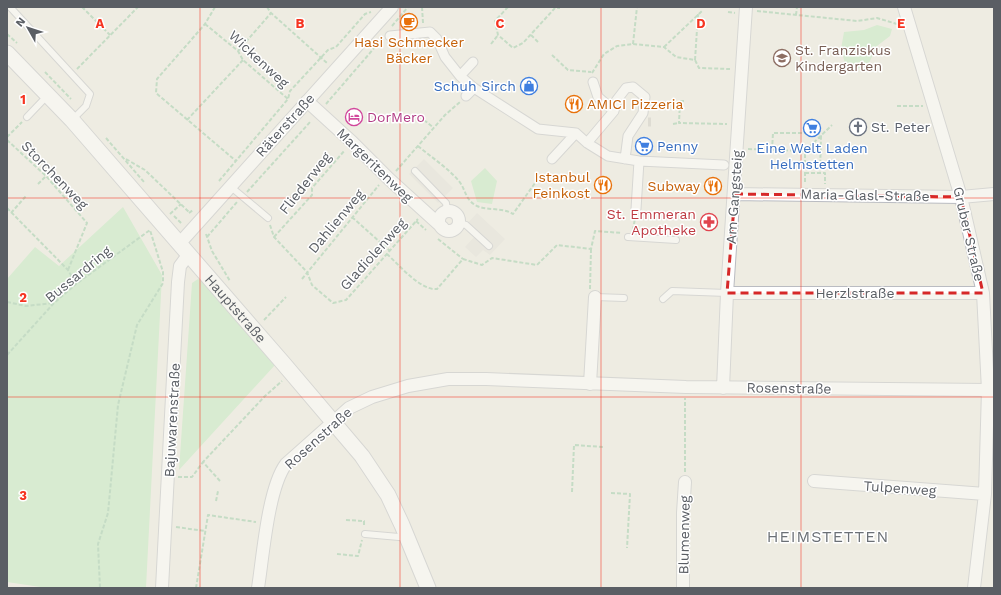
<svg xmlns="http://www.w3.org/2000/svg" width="1001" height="595" viewBox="0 0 1001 595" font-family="'Work Sans',sans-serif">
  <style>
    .industrial { fill: #e2dfda }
    .green { fill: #bce8bd }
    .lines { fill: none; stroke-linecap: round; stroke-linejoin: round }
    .pedestrian-tunnel { stroke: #c9c8c2; stroke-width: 9; stroke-dasharray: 9 4.5; stroke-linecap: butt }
    .service-casing { stroke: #babcc2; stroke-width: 8 }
    .pedestrian-casing { stroke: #babcc2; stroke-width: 11 }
    .minor-casing { stroke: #babcc2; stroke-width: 14 }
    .tertiary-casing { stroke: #babcc2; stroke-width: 17 }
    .path { stroke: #93c7a3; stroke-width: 2; stroke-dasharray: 4 2; stroke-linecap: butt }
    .service { stroke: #fff; stroke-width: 6 }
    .pedestrian { stroke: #fff; stroke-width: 9 }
    .minor { stroke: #fff; stroke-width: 12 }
    .tertiary { stroke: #fff; stroke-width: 15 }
    .marked { fill: none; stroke: #d62828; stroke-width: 3; stroke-dasharray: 8 5; stroke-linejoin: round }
    .grid { fill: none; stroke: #f63421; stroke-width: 1; stroke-opacity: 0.55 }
    .labels { text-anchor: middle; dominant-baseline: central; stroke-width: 3; stroke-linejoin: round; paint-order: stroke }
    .food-label { font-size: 14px; fill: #c56008; stroke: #fff; text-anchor: end }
    .education-label { font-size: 14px; fill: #785e54; stroke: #fff; text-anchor: start }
    .street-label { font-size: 14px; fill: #5a5e64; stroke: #fff }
    .shop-label { font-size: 14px; fill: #366cbe; stroke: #fff; text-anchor: end }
    .hotel-label { font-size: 14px; fill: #b23c85; stroke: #fff; text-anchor: start }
    .worship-label { font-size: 14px; fill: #5b616d; stroke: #fff; text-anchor: start }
    .health-label { font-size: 14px; fill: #be3a42; stroke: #fff; text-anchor: end }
    .quarter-label { font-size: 16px; letter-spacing: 1px; fill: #6b7076; stroke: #fff }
    .grid-label { font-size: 13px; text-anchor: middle; font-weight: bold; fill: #f63421; stroke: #fff; stroke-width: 3; stroke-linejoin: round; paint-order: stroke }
  </style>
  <rect width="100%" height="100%" fill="#eeece2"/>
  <path class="industrial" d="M 424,159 L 453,188 L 438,203 L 409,174 Z
    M 477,213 L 505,239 L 490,255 L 483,250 L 476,257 L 465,247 L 477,234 L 466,225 Z"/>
  <path class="green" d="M 877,25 L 892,29 L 890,36 L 877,46 L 869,63 L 856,70 L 846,67 L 841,49 L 844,32 L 864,30 Z
    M 485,168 L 497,181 L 492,204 L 477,202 L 471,181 Z
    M 123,207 L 162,275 L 146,588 L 47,588 L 7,582 L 7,279 L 35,247 L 59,266 Z
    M 198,279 L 207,284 L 275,365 L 179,470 L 192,283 Z"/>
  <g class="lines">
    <path class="pedestrian-tunnel" d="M 648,122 L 651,122"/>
    <g class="service-casing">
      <path id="service" d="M 10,7 L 90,94 L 86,106 L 72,120
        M 27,117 L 48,95
        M 415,171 L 446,203 L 447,211
        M 231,187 L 268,218
        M 459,223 L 466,225 L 489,246
        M 628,237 L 676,240
        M 595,297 L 624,298
        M 663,299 L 672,291 L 727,293
        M 365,534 L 399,537 L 406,536"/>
    </g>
    <g class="pedestrian-casing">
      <path id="pedestrian" d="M 390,36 L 430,32 L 437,39 L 445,57 L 460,76 L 474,88 L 538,129 L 576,133 L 587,143 L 608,156 L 639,161 L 724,165
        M 460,76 L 473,62
        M 466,96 L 474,88
        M 614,111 L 616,101 L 626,88 L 633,87 L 645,97 L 643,113 L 628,136 L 625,159
        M 587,143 L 614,111 L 598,97 L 593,82
        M 552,159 L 576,133
        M 636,209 L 639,161"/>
    </g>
    <g class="minor-casing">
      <path id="minor" d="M 904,7 L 961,197 L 983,293 L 988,390 L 985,494 L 974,588
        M 307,101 L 352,142 L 389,179 L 443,228
        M 735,194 L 961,197 L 994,194
        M439 221a10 10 0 1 1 20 0a10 10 0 1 1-20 0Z
        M 179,244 L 392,7
        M 727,293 L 983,293
        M 590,384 L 595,297
        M 723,388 L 727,293 L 746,7
        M 814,481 L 985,494
        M 162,588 L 178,282 L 180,266 L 189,254
        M 258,588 C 263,556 268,488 286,464 L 349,408 L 372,397 L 408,386 L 448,379 L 486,379 L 686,387 L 988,390
        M 683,588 L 683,513 L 685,482"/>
    </g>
    <g class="tertiary-casing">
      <g id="tertiary">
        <path id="s1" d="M 7,53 L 72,120 L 283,363 L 362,456 L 388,495 L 402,525 L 428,588"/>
      </g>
    </g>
    <path class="path" d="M 82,7 L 110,35
      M 215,7 L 205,24 L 157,79 L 156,93 L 236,161
      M 267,7 L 271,13 L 327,63
      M 422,7 L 423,23
      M 508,7 L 495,21 L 498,35 L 513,48 L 523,43 L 555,8 L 560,8
      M 757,11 L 857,21 L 877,18 L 897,24
      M 728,12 L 735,13
      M 796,15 L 797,7
      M 205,24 L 238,51 L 243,60 L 288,99
      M 392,26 L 408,7
      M 7,34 L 17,43
      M 531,35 L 538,42
      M 491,44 L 498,35
      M 633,44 L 637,7
      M 664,47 L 702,11
      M 238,51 L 271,13
      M 552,55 L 568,70 L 591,72
      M 695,60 L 698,14
      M 77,69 L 138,7
      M 45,72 L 71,99
      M 592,73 L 604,54 L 617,46 L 633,44 L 664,47 L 676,57 L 695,60 L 699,68 L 730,69
      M 684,101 L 680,101 L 679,123 L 727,124
      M 326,104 L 382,39
      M 897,106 L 923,106
      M 187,120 L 243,60
      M 424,120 L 434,128
      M 673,124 L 679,123
      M 7,137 L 22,122
      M 106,138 L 144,182
      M 7,140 L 46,176 L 87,223 L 68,270
      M 418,146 C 431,157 448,168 459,181 C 466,190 465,200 477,206 C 488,211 502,207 513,214 L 540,176
      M 748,149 L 805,151 L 805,183
      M 772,150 L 773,133 L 818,133 L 821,136 L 820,173
      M 805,151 L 832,125
      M 126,159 L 145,170 L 190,213
      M 396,171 L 445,115 L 460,102
      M 805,173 L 825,173 L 825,184
      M 219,181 L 288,99 L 290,91 L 328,50 L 336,47 L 365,14 L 371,12
      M 38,184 L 46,176
      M 53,184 L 61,176
      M 247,192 L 311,121
      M 7,208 L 68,270 L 76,284
      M 11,213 L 26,196
      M 189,213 L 193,210
      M 170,214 L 181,204
      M 174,216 L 182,224
      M 352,217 L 390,251
      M 416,221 L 426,230
      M 270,225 L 274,237 L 307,272 L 312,285 L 333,303 L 346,300 L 418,219
      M 633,230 L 635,218
      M 206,234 L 212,251 L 230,281
      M 207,237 L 237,202
      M 274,237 L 312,195 L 312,188 L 345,150
      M 438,239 L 463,259
      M 387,254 C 399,265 421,291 437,289 L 463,259 L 482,265 L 492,258 L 537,265 L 557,245 L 591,249 L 595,231 L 622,233
      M 302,279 L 379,185
      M 590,289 L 591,249
      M 7,302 L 26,306 L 53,303
      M 264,320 L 286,297
      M 7,355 L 54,303 L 76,284 L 150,230 L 163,272 L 163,283 L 137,325 L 118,405 L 108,513 L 98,544 L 100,588
      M 685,472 L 685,398
      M 178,477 L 192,477 L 203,462
      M 220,481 L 203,462 L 265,396 L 282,381
      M 572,492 L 574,445 L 603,447
      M 611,493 L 630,494 L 627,548
      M 216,501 L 218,491
      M 346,520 L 364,521 L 364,527
      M 176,527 L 205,531
      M 337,554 L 358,556 L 362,540
      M 196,588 L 208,515 L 256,522"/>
    <use href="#service" class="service"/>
    <use href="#pedestrian" class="pedestrian"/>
    <use href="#minor" class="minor"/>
    <use href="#tertiary" class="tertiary"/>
  </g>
  <path d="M0 0H1001V595H0ZM 735,194 L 961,197 L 983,293 L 727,293 Z" fill="#eeece2" fill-opacity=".55" fill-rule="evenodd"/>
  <path class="marked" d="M 735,194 L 961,197 L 983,293 L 727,293 Z"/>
  <path class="grid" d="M 200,7 L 200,588M 400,7 L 400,588M 601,7 L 601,588M 801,7 L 801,588M 7,198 L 994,198M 7,397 L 994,397"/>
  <defs>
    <g id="cafe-ring" transform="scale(0.9)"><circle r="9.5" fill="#fff" stroke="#e8710a" stroke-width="1.5"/><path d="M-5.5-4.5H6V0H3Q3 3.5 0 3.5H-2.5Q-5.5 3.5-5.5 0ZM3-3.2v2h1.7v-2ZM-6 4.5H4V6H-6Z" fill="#e8710a"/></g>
    <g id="school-ring" transform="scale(0.9)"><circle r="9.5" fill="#fff" stroke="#8d6e63" stroke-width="1.5"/><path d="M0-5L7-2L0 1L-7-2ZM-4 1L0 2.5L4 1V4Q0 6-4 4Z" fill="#8d6e63"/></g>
    <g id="shop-ring" transform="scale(0.9)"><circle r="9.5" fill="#fff" stroke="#3f7fe0" stroke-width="1.5"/><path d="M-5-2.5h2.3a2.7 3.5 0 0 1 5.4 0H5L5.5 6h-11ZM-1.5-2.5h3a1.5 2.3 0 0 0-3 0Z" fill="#3f7fe0"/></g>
    <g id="restaurant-ring" transform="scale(0.9)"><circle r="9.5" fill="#fff" stroke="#e8710a" stroke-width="1.5"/><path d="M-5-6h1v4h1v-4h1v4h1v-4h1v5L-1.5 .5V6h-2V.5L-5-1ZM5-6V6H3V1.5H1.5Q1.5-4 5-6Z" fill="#e8710a"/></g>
    <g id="hotel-ring" transform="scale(0.9)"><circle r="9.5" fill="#fff" stroke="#d1479c" stroke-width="1.5"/><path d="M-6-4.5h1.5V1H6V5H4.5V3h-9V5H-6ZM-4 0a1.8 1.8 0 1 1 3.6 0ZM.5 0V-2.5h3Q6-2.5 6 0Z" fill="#d1479c"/></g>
    <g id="church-ring" transform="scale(0.9)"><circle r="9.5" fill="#fff" stroke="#6b7280" stroke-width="1.5"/><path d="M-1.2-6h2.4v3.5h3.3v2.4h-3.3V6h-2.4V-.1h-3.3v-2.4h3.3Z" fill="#6b7280"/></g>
    <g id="supermarket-ring" transform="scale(0.9)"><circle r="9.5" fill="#fff" stroke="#3f7fe0" stroke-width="1.5"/><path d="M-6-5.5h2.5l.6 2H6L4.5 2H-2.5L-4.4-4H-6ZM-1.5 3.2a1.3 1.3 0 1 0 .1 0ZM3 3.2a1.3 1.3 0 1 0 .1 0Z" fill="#3f7fe0"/></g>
    <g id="pharmacy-ring" transform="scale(0.9)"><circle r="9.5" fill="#fff" stroke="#e0444e" stroke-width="1.5"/><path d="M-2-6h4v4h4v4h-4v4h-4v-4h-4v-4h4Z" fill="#e0444e"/></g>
  </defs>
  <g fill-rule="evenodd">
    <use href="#cafe-ring" x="409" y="22"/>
    <use href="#school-ring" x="782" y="58"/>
    <use href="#shop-ring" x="529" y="86"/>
    <use href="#restaurant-ring" x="574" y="104"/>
    <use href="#hotel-ring" x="354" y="117"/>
    <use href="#church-ring" x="858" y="127"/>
    <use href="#supermarket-ring" x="812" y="128"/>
    <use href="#supermarket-ring" x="644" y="146"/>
    <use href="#restaurant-ring" x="603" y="185"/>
    <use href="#restaurant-ring" x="713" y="186"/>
    <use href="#pharmacy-ring" x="709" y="222"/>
  </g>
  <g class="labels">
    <g class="food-label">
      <text x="409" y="42" text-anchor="middle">Hasi Schmecker<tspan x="409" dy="16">Bäcker</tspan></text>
      <text x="587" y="104" text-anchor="start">AMICI Pizzeria</text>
      <text x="590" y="177">Istanbul<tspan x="590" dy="16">Feinkost</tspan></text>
      <text x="700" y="186">Subway</text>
    </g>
    <g class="education-label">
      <text x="795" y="50">St. Franziskus<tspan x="795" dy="16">Kindergarten</tspan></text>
    </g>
    <g class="street-label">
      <text transform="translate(259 59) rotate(43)">Wickenweg</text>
      <text transform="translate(285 125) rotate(-48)">Räterstraße</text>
      <text transform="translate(375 165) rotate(44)">Margeritenweg</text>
      <text transform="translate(55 175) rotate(46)">Storchenweg</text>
      <text transform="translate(305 183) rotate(-52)">Fliederweg</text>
      <text transform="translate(865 195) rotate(1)">Maria-Glasl-Straße</text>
      <text transform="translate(734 197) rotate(-86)">Am Gangsteig</text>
      <text transform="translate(336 221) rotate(-50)">Dahlienweg</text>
      <text transform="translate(969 234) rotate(77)">Gruber Straße</text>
      <text transform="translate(373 254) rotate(-48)">Gladiolenweg</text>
      <text transform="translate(78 274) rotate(-39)">Bussardring</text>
      <text x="855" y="293">Herzlstraße</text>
      <text stroke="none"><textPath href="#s1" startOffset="343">Hauptstraße</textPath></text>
      <text transform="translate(789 388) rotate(1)">Rosenstraße</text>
      <text transform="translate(172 420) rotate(-87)">Bajuwarenstraße</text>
      <text transform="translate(318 438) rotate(-42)">Rosenstraße</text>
      <text transform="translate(900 488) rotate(4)">Tulpenweg</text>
      <text transform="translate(684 535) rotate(-89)">Blumenweg</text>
    </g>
    <g class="shop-label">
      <text x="516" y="86">Schuh Sirch</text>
      <text x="657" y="146" text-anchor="start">Penny</text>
      <text x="812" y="148" text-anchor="middle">Eine Welt Laden<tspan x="812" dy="16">Helmstetten</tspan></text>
    </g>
    <g class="hotel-label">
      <text x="367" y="117">DorMero</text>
    </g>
    <g class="worship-label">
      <text x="871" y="127">St. Peter</text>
    </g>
    <g class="health-label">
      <text x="696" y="214">St. Emmeran<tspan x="696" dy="16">Apotheke</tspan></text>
    </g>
    <g class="quarter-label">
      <text x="828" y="536">HEIMSTETTEN</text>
    </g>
  </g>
  <g class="grid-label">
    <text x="100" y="28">A</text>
    <text x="300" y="28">B</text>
    <text x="500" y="28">C</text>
    <text x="701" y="28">D</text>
    <text x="901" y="28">E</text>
    <text x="23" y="104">1</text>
    <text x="23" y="302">2</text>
    <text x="23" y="500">3</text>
  </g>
  <rect width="1001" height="595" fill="none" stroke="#5a5e64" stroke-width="16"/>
  <g transform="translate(28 28) rotate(309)" stroke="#ffffff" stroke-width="3" paint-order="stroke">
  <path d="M0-3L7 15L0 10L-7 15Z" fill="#5a5e64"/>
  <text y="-6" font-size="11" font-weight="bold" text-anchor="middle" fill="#5a5e64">N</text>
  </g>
</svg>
